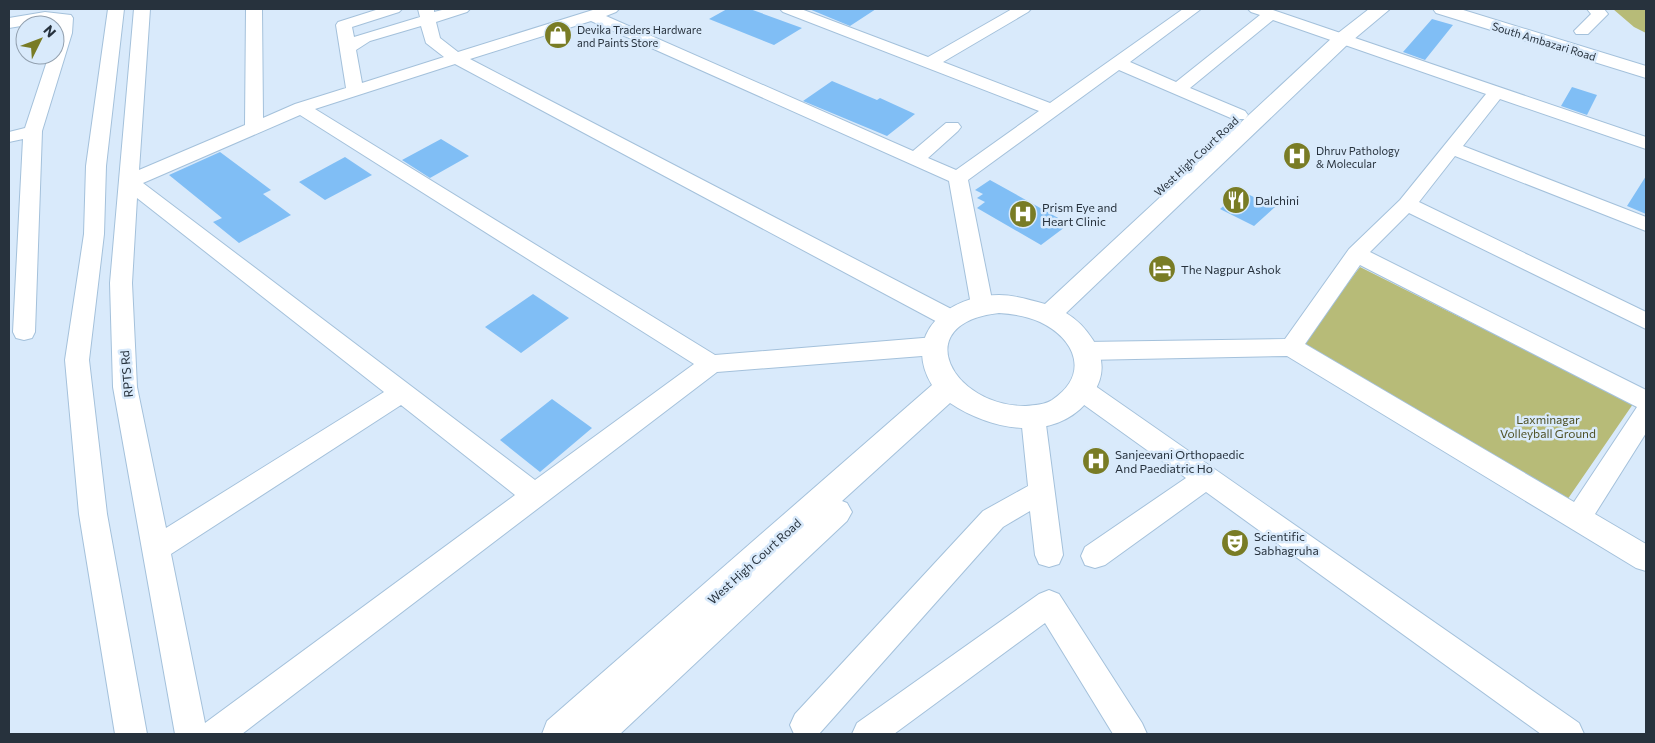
<svg xmlns="http://www.w3.org/2000/svg" width="1655" height="743" viewBox="0 0 1655 743" font-family="Commissioner,sans-serif">
  <style>
    .green { fill: #b7bb78 }
    .building { fill: #80bef5 }
    .lines { fill: none; stroke-linecap: round; stroke-linejoin: round }
    .minor-casing { stroke: #a4c1db; stroke-width: 2 }
    .major-casing { stroke: #a4c1db; stroke-width: 2 }
    .minor { fill: #fff; fill-rule: evenodd }
    .major { fill: #fff; fill-rule: evenodd }
    .labels { text-anchor: middle; dominant-baseline: central; stroke-width: 5; stroke-linejoin: round; paint-order: stroke }
    .far-poi-label { font-size: 11px; fill: #27323d; stroke: #d9eafb; text-anchor: start }
    .far-street-label { font-size: 11px; fill: #27323d; stroke: #d9eafb }
    .poi-label { font-size: 12px; fill: #27323d; stroke: #d9eafb; text-anchor: start }
    .street-label { font-size: 12px; fill: #27323d; stroke: #d9eafb }
    .park-label { font-size: 12px; fill: #4f5126; stroke: #d9eafb }
  </style>
  <rect width="100%" height="100%" fill="#d9eafb"/>
  <path class="green" d="M 1613,9 L 1646,9 L 1646,33 L 1634,27 Z
    M 1360,267 L 1633,404 L 1565,503 L 1301,345 Z"/>
  <path class="building" d="M 727,9 L 750,9 L 802,28 L 774,45 L 709,19 Z
    M 809,9 L 876,9 L 850,26 Z
    M 1432,19 L 1453,25 L 1425,60 L 1403,52 Z
    M 832,81 L 877,100 L 880,98 L 915,114 L 887,136 L 803,101 Z
    M 1572,87 L 1597,95 L 1587,115 L 1561,106 Z
    M 441,139 L 469,156 L 430,178 L 402,160 Z
    M 220,152 L 271,190 L 263,194 L 291,215 L 239,243 L 213,222 L 222,218 L 169,175 Z
    M 345,157 L 372,175 L 325,200 L 299,182 Z
    M 1646,176 L 1646,214 L 1627,206 Z
    M 990,180 L 1069,224 L 1041,245 L 977,208 L 985,202 L 977,198 L 983,194 L 975,190 Z
    M 1241,191 L 1275,207 L 1254,226 L 1220,209 Z
    M 533,294 L 569,318 L 521,353 L 485,327 Z
    M 552,399 L 592,428 L 540,472 L 500,440 Z"/>
  <g class="lines">
    <g class="minor-casing">
      <path id="minor" d="M 108,9 L 124,9 L 106,166 L 104,234 L 89,360 L 107,514 L 147,734 L 115,734 L 79,514 L 65,360 L 84,234 L 86,166 Z
        M 134,9 L 150,9 L 139,170 L 245,125 L 246,9 L 262,9 L 263,118 L 295,104 L 346,88 L 336,25 L 338,22 L 379,9 L 402,9 L 399,12 L 352,27 L 354,37 L 420,17 L 418,9 L 434,9 L 434,12 L 446,9 L 470,9 L 467,12 L 436,22 L 440,38 L 458,52 L 596,9 L 619,9 L 616,12 L 606,16 L 913,151 L 946,123 L 958,123 L 961,127 L 958,131 L 928,158 L 956,170 L 1039,111 L 783,12 L 780,9 L 801,9 L 928,57 L 1012,9 L 1031,9 L 1028,12 L 943,62 L 1050,103 L 1183,9 L 1201,9 L 1130,62 L 1176,82 L 1260,15 L 1251,12 L 1248,9 L 1270,9 L 1646,137 L 1646,149 L 1500,99 L 1463,146 L 1646,217 L 1646,231 L 1455,156 L 1419,202 L 1646,312 L 1646,329 L 1409,213 L 1370,252 L 1646,390 L 1646,433 L 1595,514 L 1646,544 L 1646,571 L 1636,568 L 1287,356 L 1085,360 L 1077,357 L 1073,351 L 1077,345 L 1085,342 L 1285,339 L 1349,249 L 1400,200 L 1486,94 L 1273,20 L 1190,88 L 1245,111 L 1248,115 L 1245,119 L 1233,119 L 1119,70 L 968,180 L 993,305 L 990,311 L 982,313 L 974,311 L 971,305 L 949,181 L 591,21 L 470,59 L 959,313 L 962,319 L 959,325 L 951,327 L 943,325 L 455,64 L 315,109 L 715,355 L 935,337 L 943,340 L 947,346 L 943,352 L 935,355 L 717,372 L 242,734 L 175,734 L 113,387 L 110,283 ZM 421,26 L 426,43 L 444,57 L 362,83 L 356,50 L 370,41 ZM 300,115 L 694,364 L 535,480 L 143,183 ZM 137,198 L 384,392 L 166,528 L 137,387 L 132,283 ZM 1360,265 L 1637,407 L 1574,502 L 1305,344 ZM 401,405 L 515,495 L 205,723 L 171,554 Z
        M 1587,9 L 1604,9 L 1608,14 L 1588,34 L 1576,34 L 1574,31 L 1591,14 Z
        M 45,12 L 71,15 L 73,18 L 72,33 L 42,131 L 35,332 L 32,338 L 24,340 L 16,338 L 13,332 L 23,139 L 9,142 L 9,132 L 25,128 L 49,55 L 55,55 L 57,22 L 45,22 L 9,28 L 9,18 Z
        M 1082,381 L 1091,383 L 1579,723 L 1584,734 L 1541,734 L 1206,492 L 1105,565 L 1095,568 L 1085,565 L 1081,556 L 1085,547 L 1186,478 L 1073,397 L 1070,390 L 1073,383 Z
        M 1033,407 L 1042,410 L 1045,417 L 1063,555 L 1059,564 L 1049,567 L 1039,564 L 1035,555 L 1030,511 L 1003,527 L 819,734 L 794,734 L 790,725 L 795,714 L 983,511 L 1028,486 L 1021,417 L 1024,410 Z
        M 1049,590 L 1059,594 L 1142,723 L 1147,734 L 1113,734 L 1045,623 L 894,734 L 852,734 L 857,723 L 1039,594 Z"/>
    </g>
    <g class="major-casing">
      <path id="major" d="M 1369,9 L 1390,9 L 1347,45 L 1066,313 C 1078,320 1086,329 1093,340 C 1104,359 1105,375 1093,394 C 1060,444 993,432 950,403 L 842,501 L 847,503 L 852,512 L 847,521 L 620,734 L 542,734 L 547,721 L 932,385 C 901,334 949,295 999,295 C 1015,295 1030,300 1045,304 L 1333,37 ZM 999,313 C 1013,314 1027,316 1040,322 C 1076,339 1090,375 1052,400 C 1044,405 1035,405 1026,406 C 952,407 907,323 999,313 Z
        M 1433,9 L 1460,9 L 1646,66 L 1646,78 L 1436,13 Z"/>
    </g>
    <use href="#minor" class="minor"/>
    <use href="#major" class="major"/>
  </g>
  <defs>
    <g id="shop-disc" transform="scale(1.4375)"><circle r="9.5" fill="#797c25" stroke="#d9eafb"/><path d="M-5-2.5h2.3a2.7 3.5 0 0 1 5.4 0H5L5.5 6h-11ZM-1.5-2.5h3a1.5 2.3 0 0 0-3 0Z" fill="#fff"/></g>
    <g id="hospital-disc" transform="scale(1.4375)"><circle r="9.5" fill="#797c25" stroke="#d9eafb"/><path d="M-5-5h3v3.5h4V-5h3V5h-3V1.5h-4V5h-3Z" fill="#fff"/></g>
    <g id="restaurant-disc" transform="scale(1.4375)"><circle r="9.5" fill="#797c25" stroke="#d9eafb"/><path d="M-5-6h1v4h1v-4h1v4h1v-4h1v5L-1.5 .5V6h-2V.5L-5-1ZM5-6V6H3V1.5H1.5Q1.5-4 5-6Z" fill="#fff"/></g>
    <g id="hotel-disc" transform="scale(1.4375)"><circle r="9.5" fill="#797c25" stroke="#d9eafb"/><path d="M-6-4.5h1.5V1H6V5H4.5V3h-9V5H-6ZM-4 0a1.8 1.8 0 1 1 3.6 0ZM.5 0V-2.5h3Q6-2.5 6 0Z" fill="#fff"/></g>
    <g id="theatre-disc" transform="scale(1.4375)"><circle r="9.5" fill="#797c25" stroke="#d9eafb"/><path d="M-5-5.5Q0-4 5-5.5V0Q5 5 0 6Q-5 5-5 0ZM-3.3-2.5H-1v1.5H-3.3ZM1-2.5H3.3v1.5H1ZM-2.8 1Q0 5.5 2.8 1Z" fill="#fff"/></g>
  </defs>
  <g fill-rule="evenodd">
    <use href="#shop-disc" x="558" y="35"/>
    <use href="#hospital-disc" x="1297" y="156"/>
    <use href="#restaurant-disc" x="1236" y="200"/>
    <use href="#hospital-disc" x="1023" y="214"/>
    <use href="#hotel-disc" x="1162" y="269"/>
    <use href="#hospital-disc" x="1096" y="461"/>
    <use href="#theatre-disc" x="1235" y="543"/>
  </g>
  <g class="labels">
    <g class="far-poi-label">
      <text x="577" y="29">Devika Traders Hardware<tspan x="577" dy="13">and Paints Store</tspan></text>
      <text x="1316" y="150">Dhruv Pathology<tspan x="1316" dy="13">&amp; Molecular</tspan></text>
    </g>
    <g class="far-street-label">
      <text transform="translate(1544 41) rotate(17)">South Ambazari Road</text>
      <text transform="translate(1196 156) rotate(-43)">West High Court Road</text>
    </g>
    <g class="poi-label">
      <text x="1255" y="200">Dalchini</text>
      <text x="1042" y="207">Prism Eye and<tspan x="1042" dy="14">Heart Clinic</tspan></text>
      <text x="1181" y="269">The Nagpur Ashok</text>
      <text x="1115" y="454">Sanjeevani Orthopaedic<tspan x="1115" dy="14">And Paediatric Ho</tspan></text>
      <text x="1254" y="536">Scientific<tspan x="1254" dy="14">Sabhagruha</tspan></text>
    </g>
    <g class="street-label">
      <text transform="translate(126 374) rotate(-95)">RPTS Rd</text>
      <text transform="translate(754 561) rotate(-42)">West High Court Road</text>
    </g>
    <g class="park-label">
      <text x="1548" y="419">Laxminagar<tspan x="1548" dy="14">Volleyball Ground</tspan></text>
    </g>
  </g>
  <rect width="1655" height="743" fill="none" stroke="#27323d" stroke-width="20"/>
  <g transform="translate(40 40) rotate(48)"><circle r="24" fill="#d9eafb" stroke="#92a0af"/>
  <path d="M0-4L9 19L0 12L-9 19Z" fill="#797c25"/>
  <text y="-8" font-size="14" font-weight="bold" text-anchor="middle" fill="#27323d">N</text>
  </g>
</svg>
